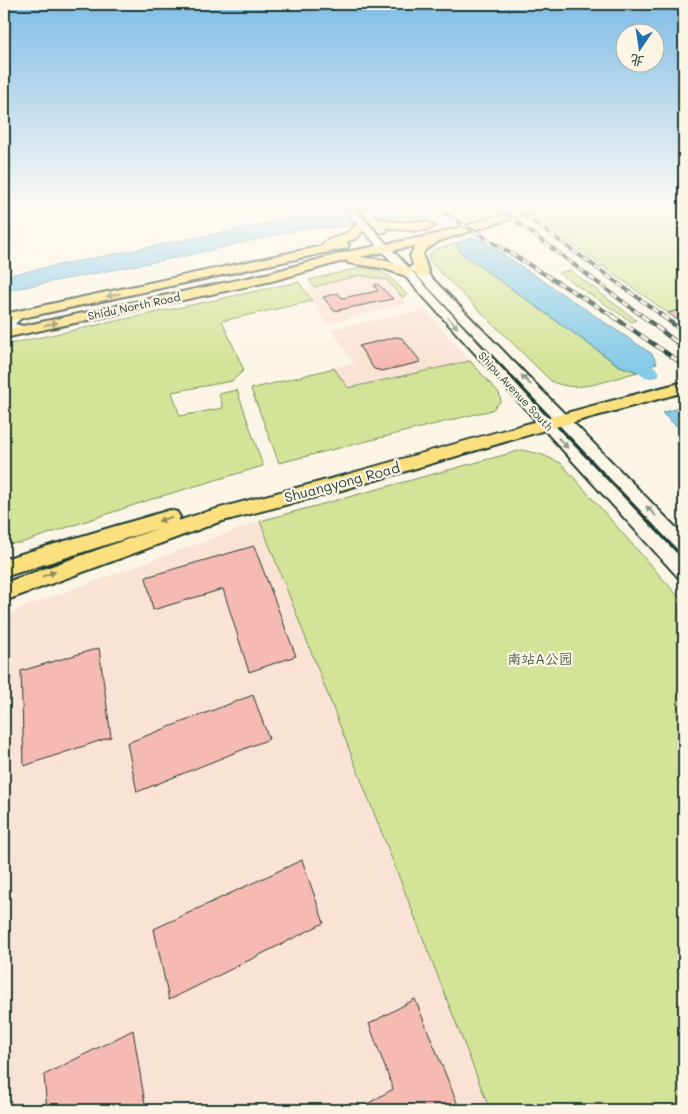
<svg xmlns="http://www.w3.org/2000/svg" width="688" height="1114" viewBox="0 0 688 1114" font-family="Mali,'LXGW WenKai TC',sans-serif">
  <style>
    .built { fill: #fae3d5 }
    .green { fill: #d3e397; stroke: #799066 }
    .water { fill: #86cae7; stroke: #5d929f }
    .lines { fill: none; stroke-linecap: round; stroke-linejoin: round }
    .river { fill: #86cae7; fill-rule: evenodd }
    .building { fill: #f5bab1; stroke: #1f3d34 }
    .minor-casing { stroke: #1f3d34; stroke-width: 4 }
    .major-casing { stroke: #1f3d34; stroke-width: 4 }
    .minor { fill: #fcf5e5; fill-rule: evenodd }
    .major { fill: #fce080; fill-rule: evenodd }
    .rail-far1-casing { stroke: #1f3d34; stroke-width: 4 }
    .rail-casing { stroke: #1f3d34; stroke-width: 4.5 }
    .rail-far1 { stroke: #fcf5e5; stroke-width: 2.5; stroke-dasharray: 7; stroke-linecap: butt }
    .rail { stroke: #fcf5e5; stroke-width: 3; stroke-dasharray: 9; stroke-linecap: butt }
    .oneway { fill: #8e8e5a }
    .oneway2 { fill: #8e998c }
    .labels { text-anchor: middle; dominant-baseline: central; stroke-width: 4.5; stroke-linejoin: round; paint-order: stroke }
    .far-street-label { font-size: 11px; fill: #1f3d34; stroke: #fcf5e5 }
    .street-label { font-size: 14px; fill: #1f3d34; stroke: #fcf5e5 }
    .park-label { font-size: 14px; fill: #435e48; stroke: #fcf5e5 }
  </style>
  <rect width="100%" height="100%" fill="#fcf5e5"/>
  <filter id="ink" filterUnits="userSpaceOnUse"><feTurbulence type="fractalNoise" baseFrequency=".02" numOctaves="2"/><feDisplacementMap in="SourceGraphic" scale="10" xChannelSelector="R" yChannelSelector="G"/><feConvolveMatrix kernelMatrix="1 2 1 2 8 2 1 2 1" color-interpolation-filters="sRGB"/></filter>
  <g filter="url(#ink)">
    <path class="built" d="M 360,275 L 387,280 L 407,303 L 327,324 L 305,289 Z
      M 425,310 L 470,361 L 348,388 L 334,368 L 354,363 L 331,329 Z
      M 260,521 L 490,1110 L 4,1110 L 4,620 L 21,608 Z"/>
    <path class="green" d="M 451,209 L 497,209 L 506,216 L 474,223 Z
      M 546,209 L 684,209 L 684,309 L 668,313 L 530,214 Z
      M 456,243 L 461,253 L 619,366 L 638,372 C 610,379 578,395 551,381 L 429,261 L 429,255 L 435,250 Z
      M 359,268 C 385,269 391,277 407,295 L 402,297 L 387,280 L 360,275 L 314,287 L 309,280 Z
      M 570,270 L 636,320 L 632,322 L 558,273 Z
      M 299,282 L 312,301 L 222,321 L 244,370 L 232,381 L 172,392 L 180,416 L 223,408 L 219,394 L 237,390 L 263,466 L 152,499 L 21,543 L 4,544 L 4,345 Z
      M 470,361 L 499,393 L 501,401 L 492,410 L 279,463 L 251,389 L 334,368 L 348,388 Z
      M 522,450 L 540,454 L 561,463 L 684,603 L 684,1110 L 490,1110 L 260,521 Z"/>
    <path class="water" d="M 314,209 L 433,209 L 438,212 C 428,215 413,221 405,215 L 342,227 L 306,228 L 185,256 L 4,291 L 4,276 L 299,217 Z
      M 472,238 L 482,240 L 652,354 L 657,363 L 638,372 L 620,366 L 461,253 L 456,243 Z
      M 684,406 L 684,433 L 662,413 Z"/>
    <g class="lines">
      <path class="river" d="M 391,209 L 414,209 L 433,214 L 434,217 L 428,221 L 393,212 Z
        M 619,343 L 625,344 L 657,369 L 660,373 L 657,377 L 651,378 L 645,377 L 613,352 L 610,348 L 613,344 Z"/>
    </g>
    <path class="building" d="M 378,284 L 393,299 L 334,311 L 323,297 L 338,293 L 342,298 L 378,291 L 374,285 Z
      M 684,309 L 684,325 L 668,313 Z
      M 396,337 L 402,338 L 421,362 L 382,371 L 374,369 L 359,346 Z
      M 254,546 L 296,656 L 249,672 L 223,589 L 153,610 L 146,577 Z
      M 99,648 L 111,737 L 24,766 L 21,671 Z
      M 253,695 L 269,739 L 137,792 L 127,743 Z
      M 302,860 L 324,923 L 169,1000 L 154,929 Z
      M 415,999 L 460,1110 L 357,1110 L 393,1089 L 369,1024 Z
      M 133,1030 L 146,1110 L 47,1110 L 44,1075 Z"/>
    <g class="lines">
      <g class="minor-casing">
        <path id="minor" d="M 344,209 L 353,209 L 372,228 L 541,411 L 684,561 L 684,579 L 678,577 Z
          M 361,209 L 370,209 L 387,230 L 385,232 L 379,232 Z
          M 415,264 L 419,265 L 684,536 L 684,552 L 678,550 L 411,269 L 410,267 Z
          M 19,312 L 24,315 L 15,324 L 31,328 L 33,330 L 31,332 L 8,330 L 4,324 L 15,313 Z"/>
      </g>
      <g class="major-casing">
        <path id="major" d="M 522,209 L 541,209 L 439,241 L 424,251 L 423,256 L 429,273 L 427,276 L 417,276 L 410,256 L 415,246 L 360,257 L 384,260 L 411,269 L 413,272 L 406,276 L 382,268 L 348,263 L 347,260 L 272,281 L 4,338 L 4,330 L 270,273 L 346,252 L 433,235 Z
          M 375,218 L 397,222 L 428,222 L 434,226 C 425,235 384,228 371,224 L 369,222 Z
          M 363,220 L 369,224 L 357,238 L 346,242 L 349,245 L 347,248 L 4,322 L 4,314 L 322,246 L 324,242 L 349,232 L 359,222 Z
          M 684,382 L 684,392 L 552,428 L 335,492 L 219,522 L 4,601 L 4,583 L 159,528 L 4,577 L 4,559 L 170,510 L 177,512 L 180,517 L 178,521 C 230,503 284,492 338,477 C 453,445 568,411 684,382 Z"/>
      </g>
      <use href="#minor" class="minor"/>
      <use href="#major" class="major"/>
      <g class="rail-far1-casing">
        <path id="rail-far1" d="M 438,209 L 613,316
          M 500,209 L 642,316
          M 516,209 L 663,316
          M 671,209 L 684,217"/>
      </g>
      <g class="rail-casing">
        <path id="rail" d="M 611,315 L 684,365
          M 641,315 L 684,348
          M 661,315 L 684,332"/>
      </g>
      <use href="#rail-far1" class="rail-far1"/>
      <use href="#rail" class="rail"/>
    </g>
    <defs><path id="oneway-solid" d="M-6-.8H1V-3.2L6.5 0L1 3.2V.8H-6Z" transform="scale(1.25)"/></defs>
    <g class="oneway">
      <use href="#oneway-solid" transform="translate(113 295) rotate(168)"/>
      <use href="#oneway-solid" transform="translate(51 324) rotate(-12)"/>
      <use href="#oneway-solid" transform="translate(165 519) rotate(163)"/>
      <use href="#oneway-solid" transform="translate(49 574) rotate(-21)"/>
    </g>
    <g class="oneway2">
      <use href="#oneway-solid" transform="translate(453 323) rotate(48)"/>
      <use href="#oneway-solid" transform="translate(526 380) rotate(-134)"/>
      <use href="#oneway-solid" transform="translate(563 443) rotate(47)"/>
      <use href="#oneway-solid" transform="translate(651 511) rotate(-134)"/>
    </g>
  </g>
  <linearGradient id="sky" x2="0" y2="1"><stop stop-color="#81bde8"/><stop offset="0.57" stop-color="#fefaf3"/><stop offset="1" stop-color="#fefaf3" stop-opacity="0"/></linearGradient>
  <rect width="688" height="365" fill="url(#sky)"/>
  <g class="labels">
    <g class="far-street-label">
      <text transform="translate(134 306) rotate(-12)">Shidu North Road</text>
      <text transform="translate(516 391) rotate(47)">Shipu Avenue South</text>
    </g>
    <g class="street-label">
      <text transform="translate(342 482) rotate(-15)">Shuangyong Road</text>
    </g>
    <g class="park-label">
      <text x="540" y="658">南站A公园</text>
    </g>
  </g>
  <rect width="688" height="1114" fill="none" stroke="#fcf5e5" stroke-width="20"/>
  <rect x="10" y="10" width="668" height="1094" fill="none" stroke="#1f3d34" stroke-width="2" filter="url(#ink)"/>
  <g transform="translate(640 48) rotate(193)"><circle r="24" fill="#fcf5e5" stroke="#a4ab9e"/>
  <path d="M0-4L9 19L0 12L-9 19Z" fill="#1f6fb2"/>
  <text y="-8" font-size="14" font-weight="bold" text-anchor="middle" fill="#1f3d34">北</text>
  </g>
</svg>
